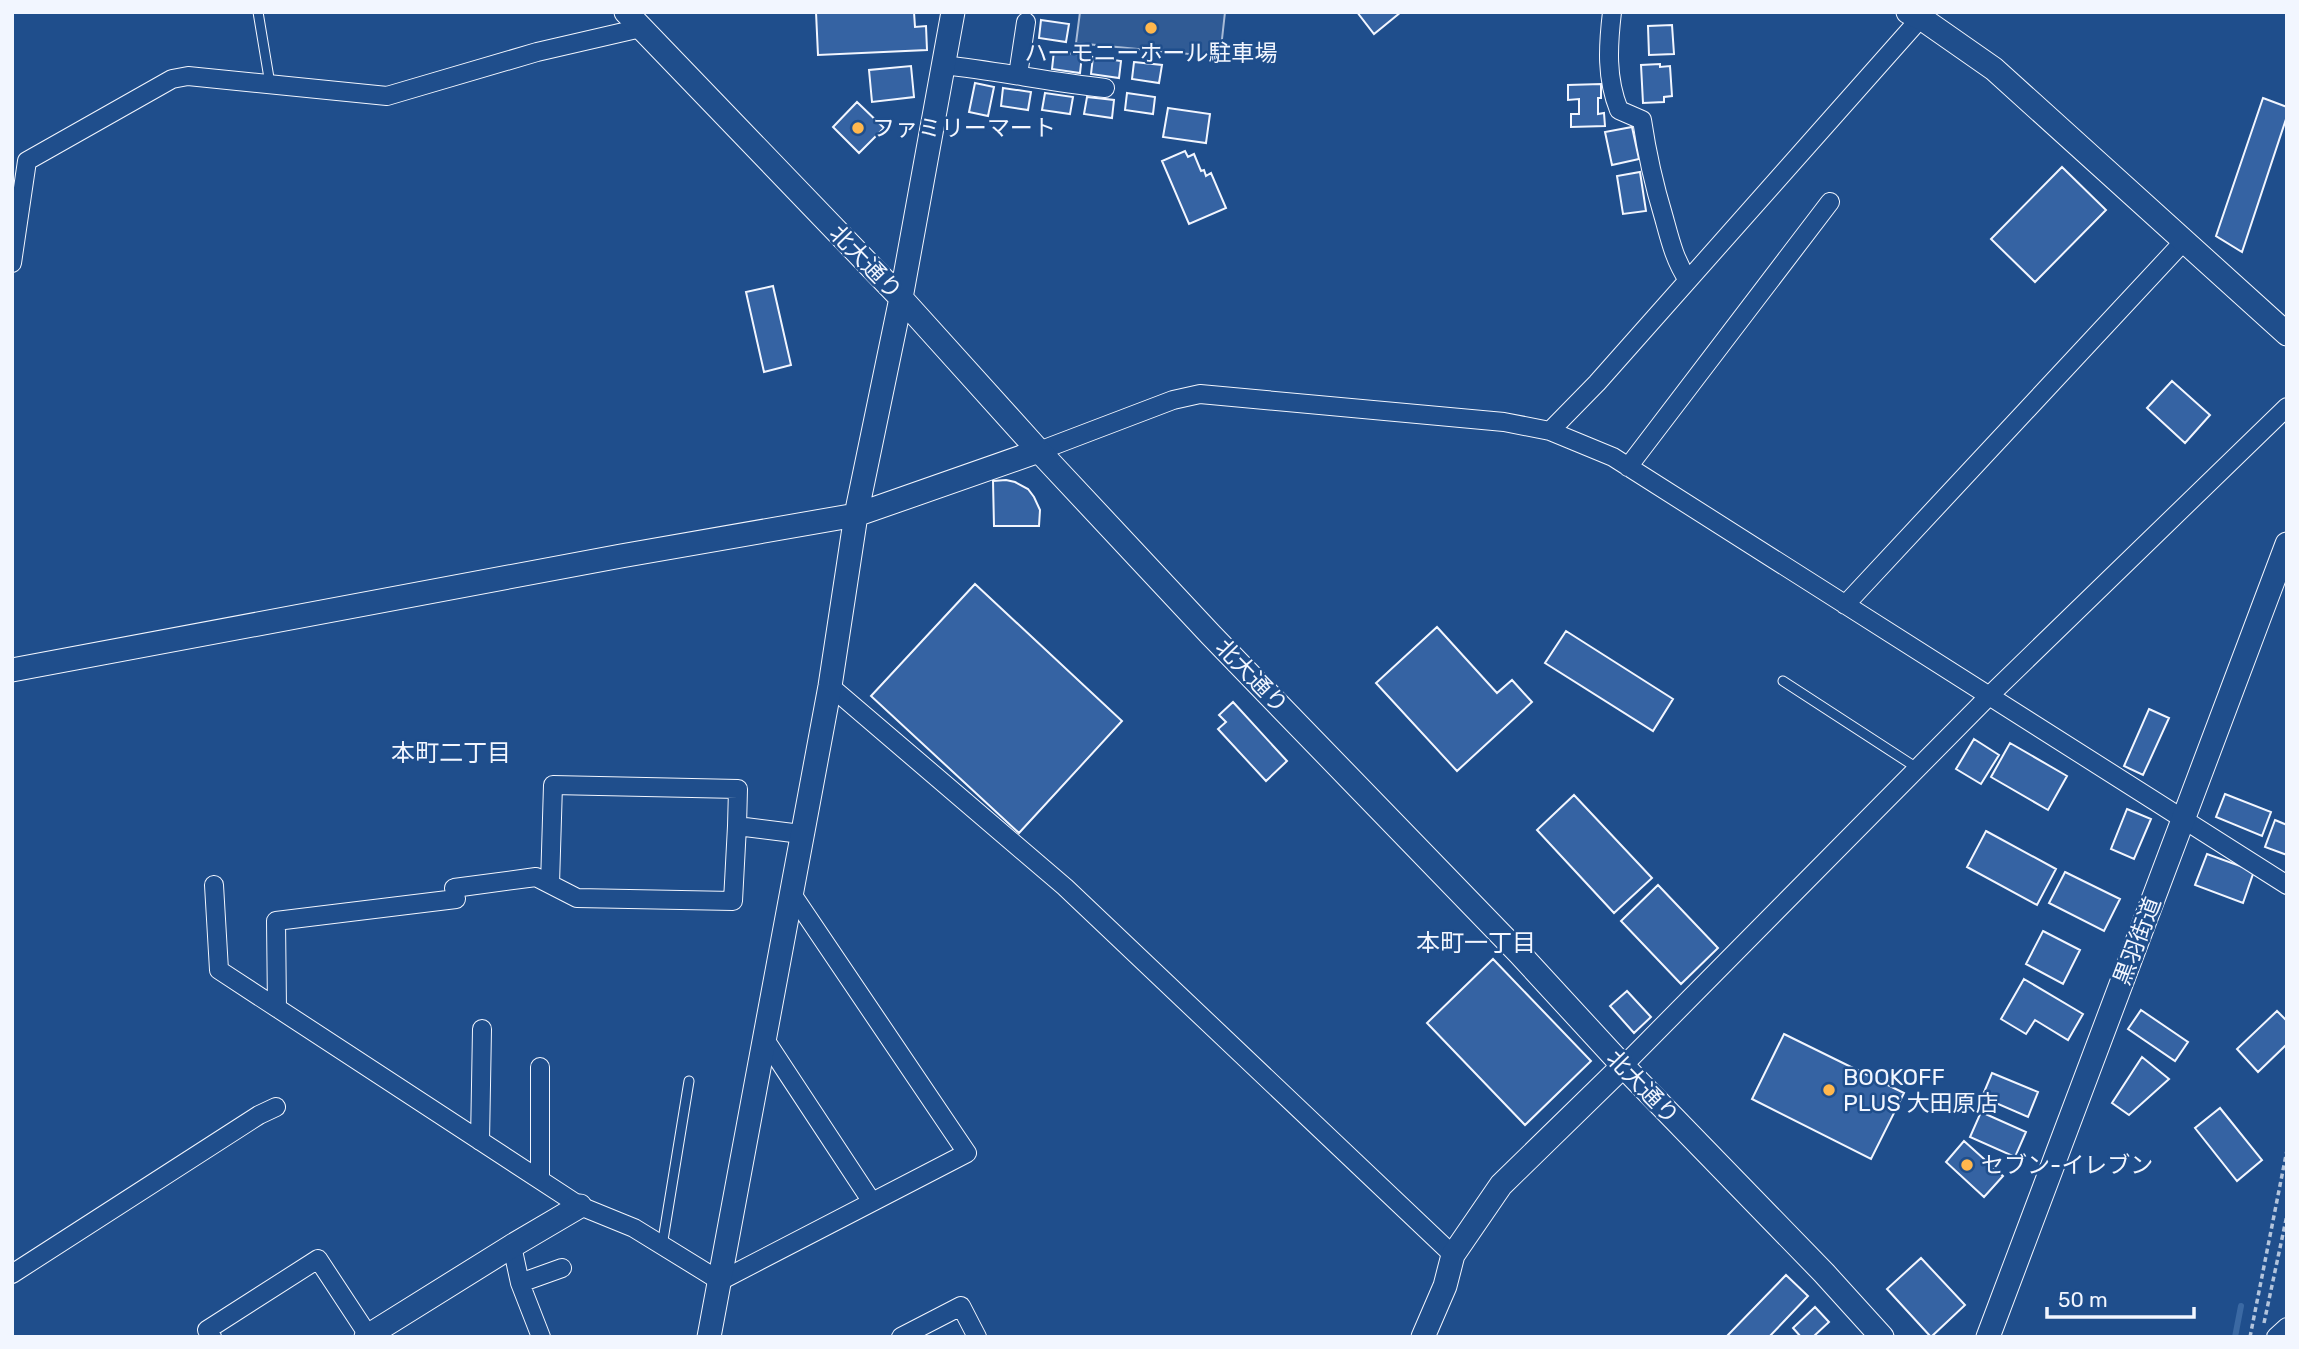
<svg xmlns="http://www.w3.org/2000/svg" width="2299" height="1349" viewBox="0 0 2299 1349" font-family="Rubik,'Noto Sans JP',sans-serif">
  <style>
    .parking { fill: #305b95; stroke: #a8bbd7; stroke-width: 2 }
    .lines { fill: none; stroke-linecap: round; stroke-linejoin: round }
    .stream { stroke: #3b69a3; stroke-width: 6 }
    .building { fill: #3563a3; stroke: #f2f6ff; stroke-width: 2 }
    .service-casing { stroke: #f2f6ff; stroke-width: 11 }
    .minor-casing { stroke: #f2f6ff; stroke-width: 20 }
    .tertiary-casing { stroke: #f2f6ff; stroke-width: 25 }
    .path { stroke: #b3c4dc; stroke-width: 3.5; stroke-dasharray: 5 3.5; stroke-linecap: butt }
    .service { stroke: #1f4e8c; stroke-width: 9 }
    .minor { stroke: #1f4e8c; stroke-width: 18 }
    .tertiary { stroke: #1f4e8c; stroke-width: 23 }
    .poi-dot { fill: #ffb74d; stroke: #1f4e8c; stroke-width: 2.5 }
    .labels { text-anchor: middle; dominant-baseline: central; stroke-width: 5; stroke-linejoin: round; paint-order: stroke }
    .poi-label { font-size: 23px; fill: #f2f6ff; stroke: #1f4e8c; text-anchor: start }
    .street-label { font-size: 23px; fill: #f2f6ff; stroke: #1f4e8c }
    .neighbourhood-label { font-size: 24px; fill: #f2f6ff; stroke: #1f4e8c }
  </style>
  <rect width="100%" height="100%" fill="#1f4e8c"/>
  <path class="parking" d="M 1080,12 L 1225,12 L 1220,57 L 1076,43 Z"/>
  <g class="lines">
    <path class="stream" d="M 2235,1337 L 2241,1306"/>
  </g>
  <path class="building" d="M 816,12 L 914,12 L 915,27 L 926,26 L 927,50 L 818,55 Z
    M 1357,12 L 1401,12 L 1374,34 Z
    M 1041,20 L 1069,24 L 1066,42 L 1039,38 Z
    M 1672,25 L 1674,54 L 1649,55 L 1648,26 Z
    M 1054,51 L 1082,55 L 1080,73 L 1052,69 Z
    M 1093,57 L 1121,61 L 1119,78 L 1091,74 Z
    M 1134,62 L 1162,65 L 1159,83 L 1132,79 Z
    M 1660,64 L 1660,67 L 1670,66 L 1672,96 L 1664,97 L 1664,102 L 1643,103 L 1641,65 Z
    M 911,66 L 914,97 L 872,102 L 869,70 Z
    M 975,83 L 994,87 L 988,116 L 969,112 Z
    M 1601,84 L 1601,98 L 1598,98 L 1598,114 L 1604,113 L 1605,126 L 1571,127 L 1571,114 L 1579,114 L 1579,99 L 1568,100 L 1568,85 Z
    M 1003,88 L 1031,92 L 1028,110 L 1001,106 Z
    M 1045,93 L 1073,97 L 1070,114 L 1042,110 Z
    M 1127,93 L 1155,97 L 1153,114 L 1125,110 Z
    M 1087,97 L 1114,100 L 1112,118 L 1084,114 Z
    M 2263,98 L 2287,107 L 2287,116 L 2242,252 L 2216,236 Z
    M 857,102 L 884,128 L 859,153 L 833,127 Z
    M 1168,108 L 1210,114 L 1206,143 L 1163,137 Z
    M 1632,127 L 1639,159 L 1612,165 L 1605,132 Z
    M 1185,151 L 1188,157 L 1194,154 L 1201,171 L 1204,170 L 1206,176 L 1211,173 L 1226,208 L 1189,224 L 1162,161 Z
    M 2062,167 L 2106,210 L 2035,282 L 1991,239 Z
    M 1640,172 L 1646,211 L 1623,214 L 1617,176 Z
    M 773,286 L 791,365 L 764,372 L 746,292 Z
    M 2172,381 L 2210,415 L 2185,443 L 2147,408 Z
    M 1006,480 L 1015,482 L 1028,489 L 1034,497 L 1040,510 L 1039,526 L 994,526 L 993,481 Z
    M 975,584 L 1122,721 L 1019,833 L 871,696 Z
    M 1437,627 L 1497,693 L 1512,680 L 1532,702 L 1457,771 L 1376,683 Z
    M 1566,631 L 1673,699 L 1653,731 L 1545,663 Z
    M 1233,702 L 1287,761 L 1266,781 L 1218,729 L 1226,722 L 1219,715 Z
    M 2149,709 L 2169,718 L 2143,775 L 2124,766 Z
    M 1974,739 L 1999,755 L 1981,784 L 1956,769 Z
    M 2010,743 L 2067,776 L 2048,810 L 1991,777 Z
    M 2225,794 L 2271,812 L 2262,836 L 2216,817 Z
    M 1574,795 L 1652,878 L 1614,913 L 1537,830 Z
    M 2127,809 L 2151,819 L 2134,859 L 2111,849 Z
    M 2275,820 L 2287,825 L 2287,855 L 2265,847 Z
    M 1986,831 L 2056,869 L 2037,905 L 1967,867 Z
    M 2207,854 L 2254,871 L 2243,903 L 2195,885 Z
    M 2065,872 L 2120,899 L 2104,931 L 2049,903 Z
    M 1658,885 L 1718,948 L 1681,984 L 1621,921 Z
    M 2043,931 L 2080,950 L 2063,984 L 2026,964 Z
    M 1493,959 L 1591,1061 L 1525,1125 L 1427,1023 Z
    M 2024,979 L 2083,1014 L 2068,1040 L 2035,1020 L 2026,1034 L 2001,1019 Z
    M 1627,991 L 1651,1017 L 1634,1033 L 1610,1006 Z
    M 2141,1010 L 2188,1042 L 2175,1061 L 2128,1029 Z
    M 2277,1011 L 2287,1021 L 2287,1044 L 2258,1072 L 2237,1049 Z
    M 1784,1034 L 1904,1093 L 1871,1159 L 1752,1099 Z
    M 2142,1057 L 2169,1079 L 2129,1115 L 2112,1103 Z
    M 1992,1073 L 2038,1092 L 2028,1117 L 1982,1097 Z
    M 2220,1108 L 2262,1160 L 2237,1181 L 2195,1128 Z
    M 1981,1112 L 2026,1132 L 2015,1157 L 1970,1137 Z
    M 1964,1141 L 2003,1176 L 1984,1197 L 1946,1162 Z
    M 1921,1258 L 1965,1305 L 1931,1337 L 1887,1289 Z
    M 1786,1275 L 1808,1296 L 1769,1337 L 1726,1337 Z
    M 1815,1307 L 1829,1322 L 1813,1337 L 1801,1337 L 1793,1328 Z"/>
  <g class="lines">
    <g class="service-casing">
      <path id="service" d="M 258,12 L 270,84
        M 1783,681 L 1917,768
        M 662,1246 L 689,1081"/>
    </g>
    <g class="minor-casing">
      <path id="minor" d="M 1612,12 C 1608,46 1606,78 1619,110 L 1642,120 C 1647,154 1654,185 1664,218 C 1670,240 1675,261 1688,280
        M 943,65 C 998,71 1050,82 1105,88
        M 1018,75 L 1026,22
        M 12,263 L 27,161 L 172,79 L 188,76 L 387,96 L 537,52 L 641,28
        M 1550,431 L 1597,383 L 1926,12
        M 1039,451 L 1173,400 L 1200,394 L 1504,422 L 1550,431 L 1613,457 L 2287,885
        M 1628,467 L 1830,202
        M 1845,605 L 2185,240
        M 830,686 L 1065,887 L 1453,1255
        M 550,884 L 553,785 L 738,789 L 737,826
        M 214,885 L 219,970 L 580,1206 L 634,1228 L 720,1281 L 967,1153 L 790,891
        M 277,1008 L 276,921 L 456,899 L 454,888 L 536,877 L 577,898 L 733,901 L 737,826 L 801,834
        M 764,1038 L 872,1202
        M 1623,1066 L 1989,696 L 2287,407
        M 540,1067 L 540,1180
        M 480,1141 L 482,1029
        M 512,1246 L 520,1283 L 541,1337
        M 12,1274 L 259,1115 L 276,1107
        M 520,1283 L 562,1268
        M 212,1337 L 207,1330 L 318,1259 L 368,1335
        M 901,1337 L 961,1306 L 977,1337
        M 2276,1337 L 2287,1327"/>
    </g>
    <g class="tertiary-casing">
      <path id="tertiary" d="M 626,12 L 901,298 L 1039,451 L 1211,635 L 1519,953 L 1623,1066 L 1824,1273 L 1882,1337
        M 1908,12 L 1921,18 L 1994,69 L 2287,334
        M 12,670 L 621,556 L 856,515 L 1039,451
        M 366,1337 L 512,1246 L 580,1206
        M 709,1337 L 830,686 L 856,515 L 901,298 L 953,12
        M 1423,1337 L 1445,1286 L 1453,1255 L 1501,1185 L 1623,1066
        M 1988,1337 L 2287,544"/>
    </g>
    <path class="path" d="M 2264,1323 L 2287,1215
      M 2250,1337 L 2287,1150"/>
    <use href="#service" class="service"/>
    <use href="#minor" class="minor"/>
    <use href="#tertiary" class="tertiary"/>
  </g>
  <g class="poi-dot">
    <circle cx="1151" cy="28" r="7"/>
    <circle cx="858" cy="128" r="7"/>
    <circle cx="1829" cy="1090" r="7"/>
    <circle cx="1967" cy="1165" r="7"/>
  </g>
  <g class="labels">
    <g class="poi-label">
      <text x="1151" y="53" text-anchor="middle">ハーモニーホール駐車場</text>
      <text x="872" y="128">ファミリーマート</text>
      <text x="1843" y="1077">BOOKOFF<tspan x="1843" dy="26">PLUS 大田原店</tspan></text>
      <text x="1981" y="1165">セブン-イレブン</text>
    </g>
    <g class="street-label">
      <text transform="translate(866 262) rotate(46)">北大通り</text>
      <text transform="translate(1252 676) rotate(46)">北大通り</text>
      <text transform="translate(2137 941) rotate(-69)">黒羽街道</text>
      <text transform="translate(1643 1087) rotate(46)">北大通り</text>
    </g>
    <g class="neighbourhood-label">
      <text x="451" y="753">本町二丁目</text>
      <text x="1476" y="943">本町一丁目</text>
    </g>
  </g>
  <rect width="2299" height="1349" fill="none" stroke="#f2f6ff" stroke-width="28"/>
  <path d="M2047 1307v10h147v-10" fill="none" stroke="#f2f6ff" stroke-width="3.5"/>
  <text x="2058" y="1307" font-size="21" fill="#f2f6ff" stroke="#1f4e8c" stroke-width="5" paint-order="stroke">50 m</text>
</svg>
